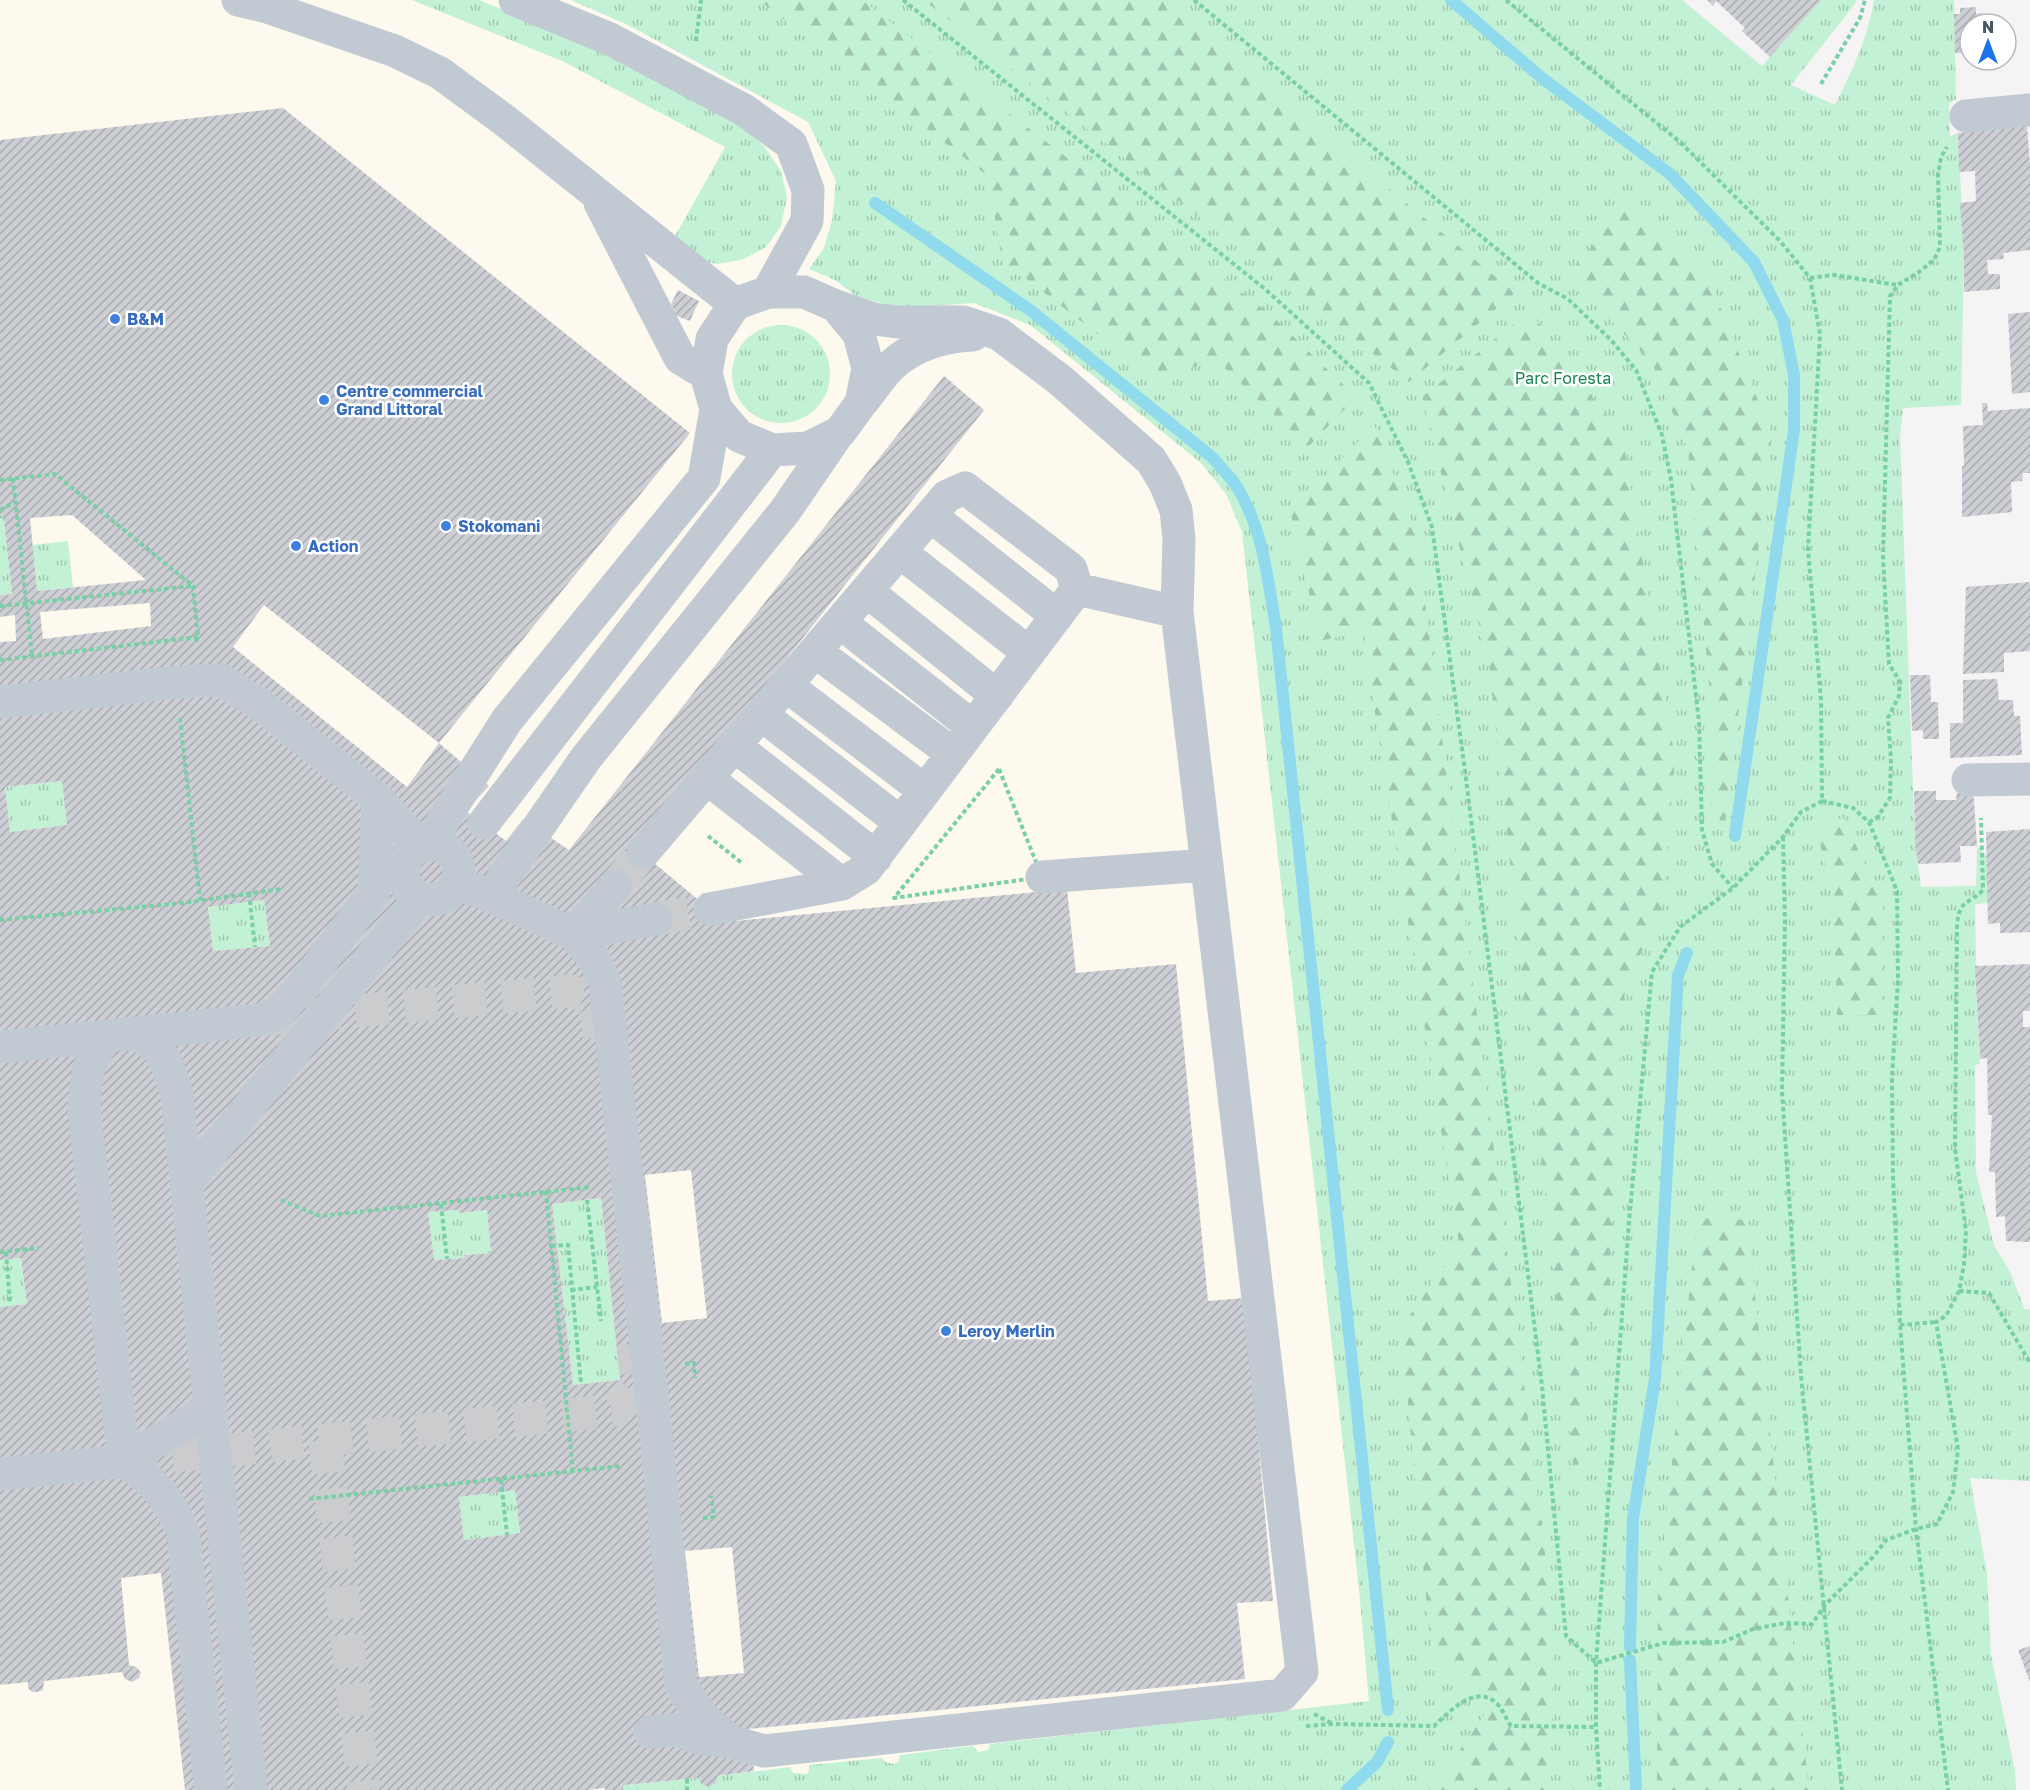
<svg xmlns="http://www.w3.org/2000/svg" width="2030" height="1790" viewBox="0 0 2030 1790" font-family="'Golos Text',sans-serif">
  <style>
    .commercial { fill: #fdf9ef }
    .grass { fill: url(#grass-tufts) }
    .forest { fill: url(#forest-firs) }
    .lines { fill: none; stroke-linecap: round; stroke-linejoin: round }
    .stream { stroke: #90daee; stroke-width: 12 }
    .building { fill: url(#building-hatch); fill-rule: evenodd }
    .minor-tunnel { stroke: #caccce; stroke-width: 33; stroke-dasharray: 33 16; stroke-linecap: butt }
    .path { stroke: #7ad0a6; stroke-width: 4; stroke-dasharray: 4.5 3; stroke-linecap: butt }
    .minor { stroke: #c1cad2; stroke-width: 33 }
    .shop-dot { fill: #3f7fe0; stroke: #fff; stroke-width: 2 }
    .labels { text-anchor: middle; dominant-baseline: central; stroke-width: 5; stroke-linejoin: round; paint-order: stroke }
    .shop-label { font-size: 16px; font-weight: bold; fill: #366cbe; stroke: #fff; text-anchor: start }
    .park-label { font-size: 16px; fill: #17864f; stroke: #fff }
  </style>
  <defs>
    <pattern id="grass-tufts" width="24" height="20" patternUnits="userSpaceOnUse" patternTransform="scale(1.5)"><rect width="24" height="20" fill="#c3f1d5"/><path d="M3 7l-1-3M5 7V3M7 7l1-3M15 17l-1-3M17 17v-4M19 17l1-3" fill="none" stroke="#a0c6b0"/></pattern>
    <pattern id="forest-firs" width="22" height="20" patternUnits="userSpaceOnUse" patternTransform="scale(1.5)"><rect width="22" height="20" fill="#c3f1d5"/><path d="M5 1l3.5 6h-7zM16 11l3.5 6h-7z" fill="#a0c6b0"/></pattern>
    <pattern id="building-hatch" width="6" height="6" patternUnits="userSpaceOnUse" patternTransform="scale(1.5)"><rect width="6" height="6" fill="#cdcfd5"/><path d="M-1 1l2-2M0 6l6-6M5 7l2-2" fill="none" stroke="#a8abb0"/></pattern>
  </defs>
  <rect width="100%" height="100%" fill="#f5f3f3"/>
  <path class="commercial" d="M 0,0 L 571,0 L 628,25 L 808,121 L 836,181 L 875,203 L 1237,487 L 1390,1728 L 852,1790 L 0,1790 Z"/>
  <path class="grass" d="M 412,0 L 479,0 L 548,27 L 696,98 L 739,123 L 764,146 L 781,171 L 787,197 L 781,226 L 766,247 L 742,260 L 716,264 L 692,258 L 674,238 L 725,147 L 562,61 Z
    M 571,0 L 1682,0 L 1762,66 L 1821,0 L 1856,0 L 1855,4 L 1791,85 L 1835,105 C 1852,71 1868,38 1874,0 L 1954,0 L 1956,99 L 1949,103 L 1950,136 L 1958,133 L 1964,256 L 1961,405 L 1903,408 L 1900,437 L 1915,844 L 1921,887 L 1976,886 L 1977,846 L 1987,856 L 1988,903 L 1975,904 L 1977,1011 L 1980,1064 L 1975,1065 L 1976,1172 L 1994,1245 L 2010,1272 L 2025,1310 L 2030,1309 L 2030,1481 L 1970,1478 L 1987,1573 L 1991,1655 L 2015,1771 L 2016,1790 L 623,1790 L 624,1785 L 699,1778 L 701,1784 L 717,1776 L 790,1767 L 793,1773 L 806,1774 L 809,1771 L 809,1765 L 882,1758 L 885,1762 L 894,1764 L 898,1762 L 900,1755 L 973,1746 L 978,1752 L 988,1750 L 990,1744 L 1369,1701 L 1359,1590 L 1249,594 L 1242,532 L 1226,494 L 1201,463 L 1030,325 L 974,303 L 920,307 L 887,305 L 856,296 L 835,280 L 809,269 L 824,248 L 832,220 L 836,181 L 808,122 L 628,25 Z
    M732 374a49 49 0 1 1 98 0a49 49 0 1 1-98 0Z
    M 0,513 L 4,521 L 12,594 L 0,595 Z
    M 68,541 L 73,587 L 37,591 L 32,545 Z
    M 62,781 L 67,825 L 10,832 L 5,787 Z
    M 264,900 L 270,946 L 213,951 L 208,907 Z
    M 601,1198 L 620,1380 L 573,1385 L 552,1204 Z
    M 459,1210 L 460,1213 L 487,1210 L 491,1253 L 464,1255 L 465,1258 L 434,1260 L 428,1212 Z
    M 21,1258 L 27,1304 L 0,1307 L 0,1260 Z
    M 515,1490 L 520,1533 L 464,1540 L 459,1497 Z"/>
  <path class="forest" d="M 759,0 L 862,0 L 1271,315 L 1356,397 L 1308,447 L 1213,357 L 1162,384 L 1002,260 L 988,176 Z
    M 924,0 L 1161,0 L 1515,293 L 1409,382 Z
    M 1626,205 L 1705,270 L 1772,435 L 1725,825 L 1711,811 L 1713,728 L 1688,450 L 1652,363 L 1568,276 Z
    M 1530,311 L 1623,440 L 1675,760 L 1662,910 L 1625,985 L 1607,1322 L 1577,1326 L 1589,1460 L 1574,1465 L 1489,665 L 1422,397 Z
    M 1374,424 L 1416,532 L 1553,1616 L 1551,1790 L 1432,1790 L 1494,1701 L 1431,1651 L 1401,1328 L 1459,1244 L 1362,631 L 1320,641 L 1291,514 Z
    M 1843,818 L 1883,902 L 1881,1015 L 1837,1015 L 1833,891 L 1815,827 Z
    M 1697,1218 L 1747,1220 L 1809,1790 L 1657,1790 L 1658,1598 Z"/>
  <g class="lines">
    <path class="stream" d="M 1451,0 L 1542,78 L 1670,174 L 1754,262 L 1783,320 L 1794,375 L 1794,430 L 1735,836
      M 875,203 L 1030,310 L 1213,458 C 1221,468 1231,477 1237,487 C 1263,529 1268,580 1276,628 L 1388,1710
      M 1630,1647 L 1633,1518 L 1655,1379 L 1678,975 L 1687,953
      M 1630,1660 L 1636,1790
      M 1347,1790 L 1377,1762 L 1388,1742"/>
  </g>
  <path class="building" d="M 1707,0 L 1821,0 L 1770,57 L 1742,31 L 1745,28 L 1716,1 L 1713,6 Z
    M 1976,7 L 1976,14 L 1982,13 L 1982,20 L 1994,19 L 1994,24 L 1970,24 L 1970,53 L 1955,53 L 1954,14 L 1960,14 L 1960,8 Z
    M 283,108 L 690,433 L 439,743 L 489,786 L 466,811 L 506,841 L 523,819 L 569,850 L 944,376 L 984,410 L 636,848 L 725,922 L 1067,889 L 1076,973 L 1176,964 L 1208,1301 L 1245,1298 L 1273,1601 L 1237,1603 L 1245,1679 L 749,1729 L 754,1771 L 717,1776 L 716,1783 L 709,1787 L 701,1784 L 699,1778 L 624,1785 L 623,1790 L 605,1790 L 605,1788 L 587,1790 L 185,1790 L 161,1573 L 121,1578 L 129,1665 L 136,1667 L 141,1672 L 139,1678 L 132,1682 L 125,1679 L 122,1672 L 44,1681 L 43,1690 L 37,1692 L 32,1692 L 28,1688 L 28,1682 L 0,1685 L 0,1307 L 27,1304 L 21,1258 L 0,1260 L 0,642 L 16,641 L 15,615 L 0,617 L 0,595 L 12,594 L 4,521 L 0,513 L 0,140 ZM 72,515 L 146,580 L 37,591 L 30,518 ZM 150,603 L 151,626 L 43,639 L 40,612 ZM 264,605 L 439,743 L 407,787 L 233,647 ZM 62,781 L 67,825 L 10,832 L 5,787 ZM 264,900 L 270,946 L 213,951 L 208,907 ZM 691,1170 L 707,1318 L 662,1323 L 645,1175 ZM 601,1198 L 620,1380 L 573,1385 L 552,1204 ZM 459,1210 L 459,1213 L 487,1210 L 491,1253 L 464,1255 L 465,1258 L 434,1260 L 428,1212 ZM 515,1490 L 520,1533 L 464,1540 L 459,1497 ZM 732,1547 L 744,1673 L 699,1677 L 685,1551 Z
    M 2027,126 L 2030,166 L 2030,250 L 2003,253 L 2004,259 L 1987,260 L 1988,274 L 2000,274 L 2000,289 L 1964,292 L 1964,256 L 1960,203 L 1976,201 L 1975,171 L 1959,172 L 1958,133 Z
    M 678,290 L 699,301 L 690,321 L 677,316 L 671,304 Z
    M 2030,312 L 2030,392 L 2012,394 L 2008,314 Z
    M 1982,403 L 1987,403 L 1988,411 L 2030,408 L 2030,473 L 2023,473 L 2022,481 L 2011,482 L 2012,512 L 1962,517 L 1962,466 L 1964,466 L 1963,426 L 1983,425 Z
    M 2030,582 L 2030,651 L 2004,653 L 2004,672 L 1963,674 L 1966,587 Z
    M 1910,675 L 1930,675 L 1931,702 L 1938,702 L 1939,739 L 1923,739 L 1923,730 L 1912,731 Z
    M 1997,679 L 1999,700 L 2013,700 L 2014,716 L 2020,716 L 2022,755 L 1950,758 L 1950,723 L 1963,723 L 1963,680 Z
    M 1914,791 L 1936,791 L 1936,800 L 1956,800 L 1957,793 L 1972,792 L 1974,800 L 1977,846 L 1960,846 L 1961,862 L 1918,864 L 1915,844 Z
    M 2030,829 L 2030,932 L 2000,933 L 2000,923 L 1988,924 L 1986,832 Z
    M 2030,964 L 2030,1011 L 2023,1011 L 2023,1027 L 2030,1027 L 2030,1242 L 2006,1241 L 2005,1216 L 1996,1217 L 1995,1172 L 1989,1172 L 1992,1115 L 1988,1115 L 1987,1058 L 1980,1059 L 1975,966 Z
    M 2030,1646 L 2030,1682 L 2018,1650 Z"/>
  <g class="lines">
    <path class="minor-tunnel" d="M 615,886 L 643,853
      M 656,919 L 710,909
      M 258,1020 L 569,991 L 588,996 L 597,1013 L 600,1042
      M 325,1440 L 364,1790
      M 124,1461 L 615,1410 L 633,1395 L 636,1374 L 633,1344"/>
    <path class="path" d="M 903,0 L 1265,289 L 1369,383 L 1408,462 L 1432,527 L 1465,771 L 1542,1386 L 1566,1636 L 1596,1663 L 1663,1643 L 1723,1642 L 1753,1629 L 1785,1623 L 1812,1624 L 1824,1606 L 1874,1556 L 1886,1540 L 1916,1529 L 1937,1524 L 1953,1492 L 1958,1449 L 1936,1322 L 1946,1316 L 1959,1291 L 1964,1265 L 1966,1231 L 1955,1149 L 1957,924 C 1960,899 1968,905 1983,890 L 1981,818
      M 1194,0 L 1538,283 L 1568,299 L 1611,340 L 1636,370 L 1662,435 L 1671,480 L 1699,722 L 1702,830 L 1712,864 L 1733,888
      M 1506,0 L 1680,142 L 1780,241 L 1810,278 L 1820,334 L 1808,549 L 1821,700 L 1822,801 L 1801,812 L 1783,837 L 1733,888 L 1680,927 L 1652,972 L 1629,1222 L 1596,1663 L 1596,1727 L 1600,1790
      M 696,41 L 701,0
      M 1821,84 L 1860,18 L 1865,0
      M 1810,278 L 1834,275 L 1897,285
      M 13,478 L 32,656
      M 0,480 L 55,474 L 193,586 L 198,637 L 195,644
      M 0,510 L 15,502
      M 0,517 L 1,516
      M 0,606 L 192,586
      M 0,660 L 198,637
      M 180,718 L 200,900
      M 999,769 L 1042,877 L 894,898 Z
      M 1822,801 L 1853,808 L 1869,822 L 1897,891 L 1898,980 L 1892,1077 L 1893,1176 L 1900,1325 L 1916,1529 L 1948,1790
      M 1869,822 L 1877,818 L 1890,798 L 1891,759 L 1888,718 L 1899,696 L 1900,681 L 1889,664 L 1883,557 L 1890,296 L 1898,285 L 1919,272 L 1934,260 L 1940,247 L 1938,175 L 1941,157 L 1947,147
      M 708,836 L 742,863
      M 1783,837 L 1785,920 L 1782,1091 L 1801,1376 L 1842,1790
      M 249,893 L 255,947
      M 0,920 L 183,903 L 281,889
      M 546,1191 L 573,1472
      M 281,1200 L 320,1216 L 591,1187
      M 587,1200 L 601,1321
      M 441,1204 L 447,1259
      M 551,1246 L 568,1245 L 581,1384
      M 0,1252 L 39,1248
      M 6,1252 L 10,1304
      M 571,1290 L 597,1287
      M 1959,1291 L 1989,1293 L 2030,1363
      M 1900,1325 L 1936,1322
      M 685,1364 L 694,1363 L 695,1378
      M 501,1480 L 507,1535
      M 309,1499 L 621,1466
      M 703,1518 L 714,1517 L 711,1496
      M 1314,1714 L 1331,1723
      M 1306,1726 L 1332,1724 L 1434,1726 C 1448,1713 1475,1684 1495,1702 C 1502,1707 1506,1719 1511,1726 L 1596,1727
      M 687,1779 L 687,1790"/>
    <path class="minor" d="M 238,0 L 267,7 L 395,51 L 440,73 L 504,120 L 735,304
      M 515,0 L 610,39 L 744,110 L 791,144 L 808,190 L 807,221 L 768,292 L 735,304 L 712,339 L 706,374 L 716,409 L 739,436 L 772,450 L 808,448 L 840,432 L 861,403 L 868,368 L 859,334 L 836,306 L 804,292 L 768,292
      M 1966,116 L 2030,110
      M 600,203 L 680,358 L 706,374
      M 863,401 C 872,390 880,377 890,367 C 911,346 943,336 973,335
      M 931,516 L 1057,616
      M 900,552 L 1029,653
      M 1077,589 L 1177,612
      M 867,591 L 997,696
      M 841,623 L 973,727
      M 816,652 L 953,754
      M 787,686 L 925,791
      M 0,702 L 176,682 L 221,680 L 261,705 L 378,799 L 420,846
      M 762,715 L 901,823
      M 735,746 L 876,857
      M 708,779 L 842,884
      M 1968,780 L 2030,779
      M 484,823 L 772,450
      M 429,843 L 507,720 L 704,478 L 716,409
      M403 872a28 28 0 1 1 56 0a28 28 0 1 1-56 0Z
      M 643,853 L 947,496 L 965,488 L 1071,569 L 1077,589 L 866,869 L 842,884 L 710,909
      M 1042,877 L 1207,865
      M 457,883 L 491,896 L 573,934 L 593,957 L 605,982 L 659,1462 L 681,1687 L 704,1719 L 732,1742
      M 615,886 L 573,934 L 656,919
      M 491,896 L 586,758 L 785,511 L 837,435
      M 138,1033 L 258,1020 L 278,1014 L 300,989 L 374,893 L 378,799
      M 0,1047 L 107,1036
      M 187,1182 L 420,898
      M 0,1474 L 124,1461 L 210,1409
      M 650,1732 L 677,1730 L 698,1738 L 732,1742 L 764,1751 L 1282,1695 L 1302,1672 L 1177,612 L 1179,539 L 1176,510 L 1165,483 L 1151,460 L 1060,380 L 999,334 L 963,322 L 897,322 L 874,319 L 836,306
      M 211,1790 L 183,1531 C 167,1497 155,1482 124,1461 L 84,1107 C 87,1072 86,1065 107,1036 L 138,1033 L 158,1049 L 168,1066 L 177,1095 L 251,1790"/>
  </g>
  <g class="shop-dot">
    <circle cx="115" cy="319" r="6"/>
    <circle cx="324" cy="400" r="6"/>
    <circle cx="446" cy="526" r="6"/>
    <circle cx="296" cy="546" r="6"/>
    <circle cx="946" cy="1331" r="6"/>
  </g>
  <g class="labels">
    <g class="shop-label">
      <text x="127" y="319">B&amp;M</text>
      <text x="336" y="391">Centre commercial<tspan x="336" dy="18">Grand Littoral</tspan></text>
      <text x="458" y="526">Stokomani</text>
      <text x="308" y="546">Action</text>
      <text x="958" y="1331">Leroy Merlin</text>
    </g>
    <g class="park-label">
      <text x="1563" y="378">Parc Foresta</text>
    </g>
  </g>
  <g transform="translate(1988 42)"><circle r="28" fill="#ffffff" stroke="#b7bbc0" stroke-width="1.5"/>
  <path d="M0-4.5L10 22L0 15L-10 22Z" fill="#1a73e8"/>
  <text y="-9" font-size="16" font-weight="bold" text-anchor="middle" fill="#4a5661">N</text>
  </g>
</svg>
